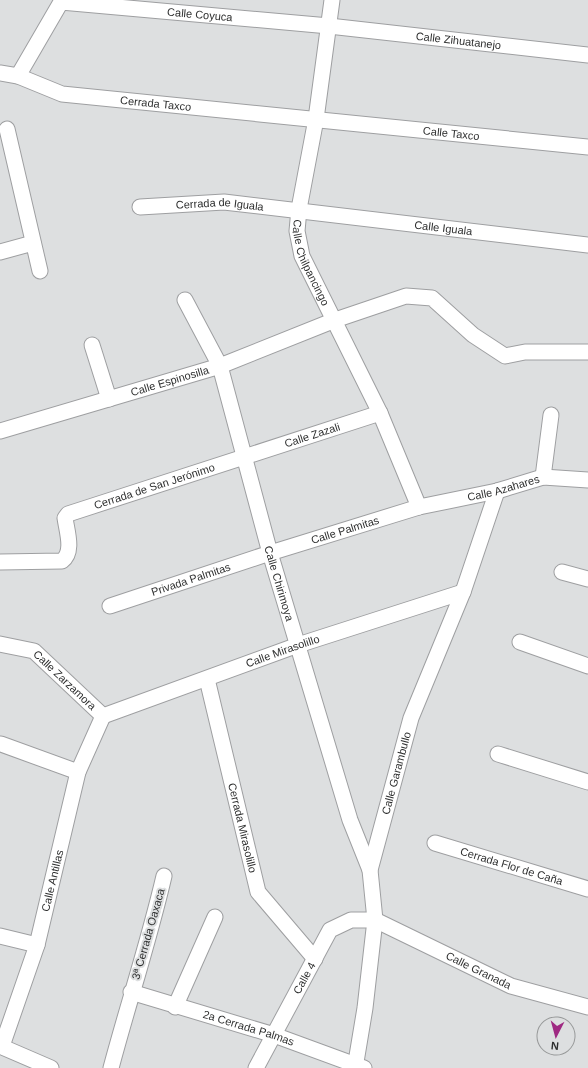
<svg xmlns="http://www.w3.org/2000/svg" width="588" height="1068" viewBox="0 0 588 1068" font-family="Helvetica,sans-serif">
  <style>
    .lines { fill: none; stroke-linecap: round; stroke-linejoin: round }
    .minor-casing { stroke: #9e9fa1; stroke-width: 17 }
    .minor { stroke: #fff; stroke-width: 15 }
    .labels { text-anchor: middle; dominant-baseline: central; stroke-width: 4; stroke-linejoin: round; paint-order: stroke }
    .street-label { font-size: 11px; fill: #2e2f2f; stroke: #dddfe0 }
  </style>
  <rect width="100%" height="100%" fill="#dddfe0"/>
  <g class="lines">
    <g class="minor-casing">
      <g id="minor">
        <path id="s1" d="M 332,0 L 316,119 L 299,209 L 297,231 L 302,256 L 380,413 L 419,507"/>
        <path id="s2" d="M 0,73 L 18,76 L 62,94 L 588,147"/>
        <path id="s3" d="M 18,76 L 61,2 L 329,26 L 588,55"/>
        <path d="M 7,129 L 40,271"/>
        <path id="s4" d="M 140,207 L 224,202 L 588,245"/>
        <path d="M 0,252 L 33,243"/>
        <path id="s5" d="M 185,300 L 220,366 L 270,553 L 350,820 L 370,870"/>
        <path d="M 92,345 L 109,399"/>
        <path id="s6" d="M 0,431 L 220,366 L 335,320 L 406,296 L 432,298 L 473,335 L 505,356 L 525,352 L 588,352"/>
        <path d="M 543,477 L 551,415"/>
        <path id="s7" d="M 0,562 L 62,561 C 74,552 67,532 65,518 L 68,514 L 380,413"/>
        <path d="M 562,572 L 588,579"/>
        <path id="s8" d="M 110,606 L 270,553 L 419,507 L 497,491 L 543,477 L 588,480"/>
        <path d="M 520,642 L 588,666"/>
        <path id="s9" d="M 0,644 L 34,651 L 103,716"/>
        <path id="s10" d="M 207,679 L 258,892 L 315,959"/>
        <path id="s11" d="M 103,716 L 298,645 L 463,592"/>
        <path d="M 1,744 L 78,772"/>
        <path d="M 498,754 L 588,782"/>
        <path id="s12" d="M 435,843 L 588,889"/>
        <path d="M 0,936 L 37,945"/>
        <path id="s13" d="M 131,992 L 274,1035 L 364,1068"/>
        <path d="M 175,1007 L 215,917"/>
        <path d="M 0,1046 L 51,1068"/>
        <path id="s14" d="M 2,1046 L 37,945 L 78,772 L 103,716"/>
        <path d="M 111,1068 C 128,1004 149,941 164,876"/>
        <path id="s15" d="M 256,1068 L 330,930 L 351,920 L 375,920 L 511,986 L 588,1007"/>
        <path id="s16" d="M 355,1068 L 365,1008 L 375,920 L 370,870 L 411,718 L 463,592 L 497,491"/>
      </g>
    </g>
    <use href="#minor" class="minor"/>
  </g>
  <g class="labels">
    <g class="street-label">
      <text stroke="none"><textPath href="#s3" startOffset="225">Calle Coyuca</textPath></text>
      <text stroke="none"><textPath href="#s3" startOffset="485">Calle Zihuatanejo</textPath></text>
      <text stroke="none"><textPath href="#s2" startOffset="160">Cerrada Taxco</textPath></text>
      <text stroke="none"><textPath href="#s2" startOffset="457">Calle Taxco</textPath></text>
      <text stroke="none"><textPath href="#s4" startOffset="80">Cerrada de Iguala</textPath></text>
      <text stroke="none"><textPath href="#s4" startOffset="305">Calle Iguala</textPath></text>
      <text stroke="none"><textPath href="#s1" startOffset="268">Calle Chilpancingo</textPath></text>
      <text stroke="none"><textPath href="#s6" startOffset="177">Calle Espinosilla</textPath></text>
      <text stroke="none"><textPath href="#s7" startOffset="369">Calle Zazali</textPath></text>
      <text stroke="none"><textPath href="#s7" startOffset="203">Cerrada de San Jerónimo</textPath></text>
      <text stroke="none"><textPath href="#s8" startOffset="411">Calle Azahares</textPath></text>
      <text stroke="none"><textPath href="#s8" startOffset="247">Calle Palmitas</textPath></text>
      <text stroke="none"><textPath href="#s8" startOffset="85">Privada Palmitas</textPath></text>
      <text stroke="none"><textPath href="#s5" startOffset="300">Calle Chirimoya</textPath></text>
      <text stroke="none"><textPath href="#s11" startOffset="191">Calle Mirasolillo</textPath></text>
      <text stroke="none"><textPath href="#s9" startOffset="77">Calle Zarzamora</textPath></text>
      <text stroke="none"><textPath href="#s16" startOffset="300">Calle Garambullo</textPath></text>
      <text stroke="none"><textPath href="#s10" startOffset="153">Cerrada Mirasolillo</textPath></text>
      <text stroke="none"><textPath href="#s12" startOffset="80">Cerrada Flor de Caña</textPath></text>
      <text stroke="none"><textPath href="#s14" startOffset="173">Calle Antillas</textPath></text>
      <text transform="translate(148 934) rotate(-74)">3ª Cerrada Oaxaca</text>
      <text stroke="none"><textPath href="#s15" startOffset="319">Calle Granada</textPath></text>
      <text stroke="none"><textPath href="#s15" startOffset="102">Calle 4</textPath></text>
      <text stroke="none"><textPath href="#s13" startOffset="123">2a Cerrada Palmas</textPath></text>
    </g>
  </g>
  <g transform="translate(556 1036) rotate(186)"><circle r="19" fill="#dddfe0" stroke="#979999"/>
  <path d="M0-3L7 15L0 10L-7 15Z" fill="#9f2982"/>
  <text y="-6" font-size="11" font-weight="bold" text-anchor="middle" fill="#2e2f2f">N</text>
  </g>
</svg>
